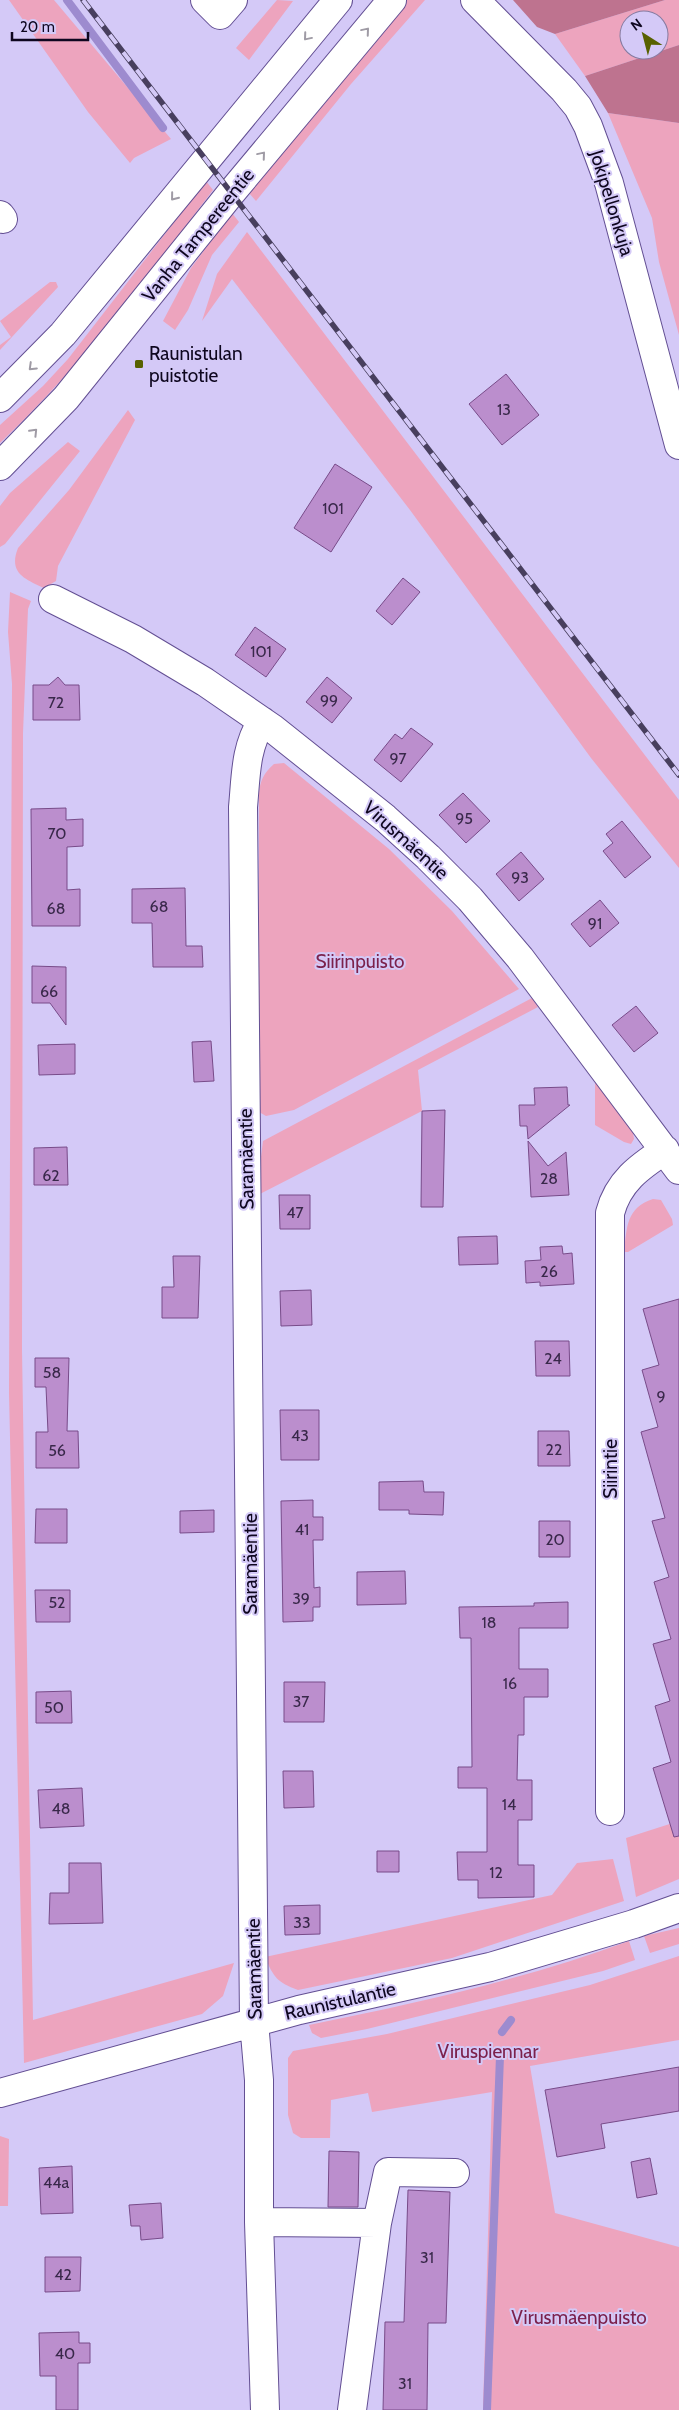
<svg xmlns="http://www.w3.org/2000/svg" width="679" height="2410" viewBox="0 0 679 2410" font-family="Cabin,sans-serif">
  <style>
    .green { fill: #eda4be; fill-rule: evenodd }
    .forest { fill: #be738f }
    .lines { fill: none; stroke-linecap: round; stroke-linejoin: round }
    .stream { stroke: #9d8bcf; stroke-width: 8 }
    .building { fill: #bb8ecd; stroke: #784b89 }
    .minor-casing { stroke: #634f93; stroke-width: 30 }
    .major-casing { stroke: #634f93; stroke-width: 30 }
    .minor { stroke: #fff; stroke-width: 28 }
    .major { stroke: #fff; stroke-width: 28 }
    .rail-casing { stroke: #483f5e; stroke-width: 5.5 }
    .rail { stroke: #d4c9f7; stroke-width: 4; stroke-dasharray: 11; stroke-linecap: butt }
    .oneway { stroke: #9f9ba5 }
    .poi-dot { fill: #586100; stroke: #d4c9f7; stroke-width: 2 }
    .labels { text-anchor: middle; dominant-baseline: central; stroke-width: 4; stroke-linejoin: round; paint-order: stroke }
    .number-label { font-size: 16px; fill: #39284a }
    .street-label { font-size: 19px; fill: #0e061f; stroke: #d4c9f7 }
    .poi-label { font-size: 19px; fill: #0e061f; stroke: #d4c9f7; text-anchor: start }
    .park-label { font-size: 19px; fill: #7c214c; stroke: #d4c9f7 }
  </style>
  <rect width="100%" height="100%" fill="#d4c9f7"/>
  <path class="green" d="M 9,0 L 54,0 L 171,139 L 134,158 L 130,163 L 88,112 Z
    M 277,0 L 293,1 L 249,60 L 236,48 Z
    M 407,0 L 425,0 L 351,84 L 256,201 L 249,193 Z
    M 665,0 L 679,0 L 679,45 L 585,76 L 555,34 ZM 629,20 L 659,20 L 659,50 L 629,50 Z
    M 608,113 L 679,123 L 679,335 L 659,262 L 652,218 Z
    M 206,181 L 213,190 C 146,278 80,368 0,443 L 0,425 L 43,386 L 68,359 Z
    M 232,213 L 239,222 L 212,255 L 188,310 L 175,330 L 163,321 L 191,268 Z
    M 247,232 L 679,800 L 679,868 L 591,758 L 410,510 L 232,279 L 202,321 L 217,274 Z
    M 50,282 L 56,282 L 58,287 L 0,350 L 0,345 L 11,337 L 0,321 Z
    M 128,410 L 135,420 L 58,566 L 56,581 L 44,588 C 25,579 8,573 18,548 L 69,490 Z
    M 68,442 L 80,451 L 5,544 L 0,547 L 0,506 L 10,493 Z
    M 10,592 L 31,601 L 28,609 L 23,733 L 22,1350 L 33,2020 L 234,1963 L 223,1996 L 202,2014 L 24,2063 L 9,1393 L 12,684 L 8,632 Z
    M 284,763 L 389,849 L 452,911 L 519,989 L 294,1110 L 266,1116 L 259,1112 L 259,794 C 260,780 264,773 274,764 Z
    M 532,998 L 538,1007 L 418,1070 L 422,1111 L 256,1196 L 263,1141 Z
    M 595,1079 L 632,1126 L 634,1139 L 631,1144 L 624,1142 L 595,1125 Z
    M 653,1199 L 661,1200 L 672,1219 L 673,1225 L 628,1252 L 624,1252 C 627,1227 626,1208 653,1199 Z
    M 679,1821 L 679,1879 L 636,1897 L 626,1838 Z
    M 613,1859 L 624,1901 L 452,1958 L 298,1990 C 277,1982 274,1978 265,1957 L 552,1895 L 577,1863 Z
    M 679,1928 L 679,1944 L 650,1953 L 644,1936 Z
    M 629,1941 L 635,1960 L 603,1971 L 367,2029 L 321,2038 L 312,2033 L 309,2025 C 417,2003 526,1979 629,1941 Z
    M 679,1956 L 679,2040 L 530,2066 L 555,2213 L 679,2247 L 679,2410 L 483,2410 L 492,2092 L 372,2112 L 368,2093 L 331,2100 L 330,2138 L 301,2138 L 293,2133 L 288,2115 L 288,2058 L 293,2051 L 387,2034 L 590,1985 Z
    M 0,2136 L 9,2139 L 8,2206 L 0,2206 Z"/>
  <path class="forest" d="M 513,0 L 665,0 L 555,34 L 537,27 Z
    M 679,45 L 679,123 L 608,113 L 585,76 Z"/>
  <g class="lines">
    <path class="stream" d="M 67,0 L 163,128
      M 502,2032 L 511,2020
      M 487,2410 L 500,2056"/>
  </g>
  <path class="building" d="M 506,374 L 539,415 L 502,445 L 469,404 Z
    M 335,464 L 372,487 L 331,552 L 294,528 Z
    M 403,578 L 420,592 L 392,625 L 376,611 Z
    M 255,627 L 286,649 L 266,677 L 235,655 Z
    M 58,677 L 65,685 L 79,685 L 80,720 L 33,720 L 33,685 L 49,685 Z
    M 327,677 L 352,698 L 332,723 L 306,702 Z
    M 411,728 L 433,744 L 401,782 L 374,760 L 395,734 L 402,739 Z
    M 463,793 L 490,821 L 466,843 L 439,815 Z
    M 66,808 L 66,820 L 83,819 L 83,846 L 67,847 L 67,890 L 80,889 L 80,926 L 32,926 L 31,809 Z
    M 622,821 L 651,857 L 625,878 L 603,851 L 613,843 L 606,834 Z
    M 521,852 L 544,879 L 519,901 L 496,874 Z
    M 185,888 L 186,946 L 202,946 L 203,967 L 153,967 L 152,923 L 132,923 L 132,889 Z
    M 600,900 L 619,923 L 590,947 L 571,924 Z
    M 32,966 L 66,967 L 66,1025 L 50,1003 L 32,1003 Z
    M 636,1006 L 658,1033 L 634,1052 L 612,1025 Z
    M 211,1041 L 214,1081 L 194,1082 L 192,1042 Z
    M 75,1044 L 75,1074 L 39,1075 L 38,1045 Z
    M 567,1087 L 568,1105 L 570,1105 L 528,1139 L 527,1126 L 520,1126 L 519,1105 L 535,1105 L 534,1088 Z
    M 445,1110 L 443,1207 L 421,1207 L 422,1111 Z
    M 528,1141 L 548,1166 L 566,1152 L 569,1195 L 531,1197 Z
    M 67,1147 L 68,1185 L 34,1185 L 34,1148 Z
    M 279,1195 L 310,1195 L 310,1229 L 280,1229 Z
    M 497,1236 L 498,1264 L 459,1265 L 458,1237 Z
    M 562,1246 L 563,1254 L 572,1253 L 574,1284 L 540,1286 L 540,1282 L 526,1283 L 525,1261 L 541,1260 L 540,1247 Z
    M 173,1256 L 200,1256 L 198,1318 L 162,1318 L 162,1287 L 174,1287 Z
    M 311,1290 L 312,1325 L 281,1326 L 280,1291 Z
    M 679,1299 L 679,1836 L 674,1837 L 653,1768 L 671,1762 L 655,1706 L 670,1701 L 653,1644 L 671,1639 L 654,1582 L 669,1577 L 652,1521 L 665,1518 L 641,1432 L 658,1427 L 642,1370 L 659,1365 L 643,1309 Z
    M 535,1341 L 569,1341 L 570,1376 L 536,1376 Z
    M 35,1358 L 69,1358 L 67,1431 L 78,1431 L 79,1468 L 36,1468 L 36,1432 L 48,1432 L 46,1387 L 35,1387 Z
    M 280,1410 L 319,1410 L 319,1460 L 281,1460 Z
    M 538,1431 L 569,1431 L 570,1466 L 538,1466 Z
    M 423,1481 L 424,1492 L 444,1492 L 443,1515 L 409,1514 L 409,1510 L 379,1510 L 379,1482 Z
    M 313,1500 L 313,1517 L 323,1517 L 323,1540 L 313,1540 L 314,1588 L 320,1587 L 320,1607 L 313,1607 L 313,1621 L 283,1622 L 281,1501 Z
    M 36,1509 L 67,1509 L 67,1543 L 35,1543 Z
    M 214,1510 L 214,1532 L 180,1533 L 180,1511 Z
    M 539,1521 L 570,1521 L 570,1557 L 539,1557 Z
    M 405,1571 L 406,1604 L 357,1605 L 357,1572 Z
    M 35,1590 L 70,1590 L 70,1622 L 36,1622 Z
    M 568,1602 L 568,1628 L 519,1628 L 519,1669 L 548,1669 L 548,1697 L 524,1697 L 524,1735 L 518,1735 L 517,1780 L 532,1780 L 532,1820 L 518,1820 L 518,1865 L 534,1865 L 534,1897 L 478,1898 L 478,1880 L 458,1880 L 457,1852 L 487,1852 L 487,1788 L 458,1788 L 458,1767 L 472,1767 L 471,1638 L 460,1638 L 459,1607 L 534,1606 L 534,1603 Z
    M 284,1682 L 325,1682 L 324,1722 L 284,1722 Z
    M 71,1691 L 72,1723 L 36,1723 L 36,1692 Z
    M 283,1771 L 313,1771 L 314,1807 L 284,1808 Z
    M 82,1788 L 84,1826 L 40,1828 L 38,1790 Z
    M 377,1851 L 399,1851 L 399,1872 L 377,1872 Z
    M 69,1863 L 101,1863 L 103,1923 L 49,1924 L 50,1893 L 69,1893 Z
    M 320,1905 L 320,1934 L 285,1935 L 284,1906 Z
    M 679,2067 L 679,2111 L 601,2124 L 605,2148 L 557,2157 L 545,2090 Z
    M 329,2151 L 359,2152 L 358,2207 L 328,2207 Z
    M 650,2158 L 657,2194 L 637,2198 L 631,2162 Z
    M 72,2166 L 73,2213 L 41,2214 L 39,2168 Z
    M 408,2190 L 450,2192 L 446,2323 L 428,2323 L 427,2410 L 383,2410 L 385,2322 L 404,2322 Z
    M 161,2203 L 163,2238 L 141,2240 L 140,2226 L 131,2226 L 129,2205 Z
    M 45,2257 L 81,2257 L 80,2291 L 45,2292 Z
    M 79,2332 L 79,2343 L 90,2343 L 90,2363 L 78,2363 L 78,2410 L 56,2410 L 56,2376 L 40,2376 L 39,2333 Z"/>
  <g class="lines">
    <g class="minor-casing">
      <path id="minor" d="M 205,0 L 220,15 L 233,0
        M 475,0 L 564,90 L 578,107 L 588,126 L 609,183 L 679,445
        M 0,215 L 3,219
        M 53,599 L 133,639 L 205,682 L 272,728 L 385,818 L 428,857 L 470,899 L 520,958 L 679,1170
        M 262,721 C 245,748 246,776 243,807 L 254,2022 L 259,2080 L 259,2222 L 265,2410
        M 610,1811 L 610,1213 C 618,1182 639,1167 665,1150
        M 0,2093 L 299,2010 L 490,1967 L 634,1924 L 679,1908
        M 259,2222 L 377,2223
        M 352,2410 L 377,2223 L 388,2172 L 455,2173"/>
    </g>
    <g class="major-casing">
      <path id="major" d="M 0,398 L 63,334 L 338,0
        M 0,466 L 66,398 L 231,193 L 392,0"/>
    </g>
    <use href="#minor" class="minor"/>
    <use href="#major" class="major"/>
    <g class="rail-casing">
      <path id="rail" d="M 83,0 L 679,775"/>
    </g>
    <use href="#rail" class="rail"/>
  </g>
  <defs><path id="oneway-chevron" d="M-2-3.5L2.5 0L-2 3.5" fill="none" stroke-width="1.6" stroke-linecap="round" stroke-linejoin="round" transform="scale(1.25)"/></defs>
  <g class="oneway">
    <use href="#oneway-chevron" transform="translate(366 31) rotate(-50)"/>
    <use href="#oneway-chevron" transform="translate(307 37) rotate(130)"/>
    <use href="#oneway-chevron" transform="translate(262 155) rotate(-50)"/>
    <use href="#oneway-chevron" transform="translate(174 197) rotate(129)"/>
    <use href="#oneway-chevron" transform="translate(32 367) rotate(136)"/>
    <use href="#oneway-chevron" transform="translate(34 432) rotate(-46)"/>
  </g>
  <rect class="poi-dot" x="134" y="359" width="10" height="10" rx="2.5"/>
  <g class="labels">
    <g class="number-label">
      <text x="504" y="409">13</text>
      <text x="333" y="508">101</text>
      <text x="261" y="651">101</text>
      <text x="329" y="700">99</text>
      <text x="56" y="702">72</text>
      <text x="398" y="758">97</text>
      <text x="464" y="818">95</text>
      <text x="57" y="833">70</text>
      <text x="520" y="877">93</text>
      <text x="159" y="906">68</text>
      <text x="56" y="908">68</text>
      <text x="595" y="923">91</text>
      <text x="49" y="991">66</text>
      <text x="51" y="1175">62</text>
      <text x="549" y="1178">28</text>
      <text x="295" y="1212">47</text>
      <text x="549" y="1271">26</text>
      <text x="553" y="1358">24</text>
      <text x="52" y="1372">58</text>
      <text x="661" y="1396">9</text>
      <text x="300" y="1435">43</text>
      <text x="554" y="1449">22</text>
      <text x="57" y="1450">56</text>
      <text x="302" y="1529">41</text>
      <text x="555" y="1539">20</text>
      <text x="301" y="1598">39</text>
      <text x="57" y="1602">52</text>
      <text x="489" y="1622">18</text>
      <text x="510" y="1683">16</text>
      <text x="301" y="1701">37</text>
      <text x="54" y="1707">50</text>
      <text x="509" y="1804">14</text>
      <text x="61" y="1808">48</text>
      <text x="496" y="1872">12</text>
      <text x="302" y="1922">33</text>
      <text x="56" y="2182">44a</text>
      <text x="427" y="2257">31</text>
      <text x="63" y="2274">42</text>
      <text x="65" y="2353">40</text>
      <text x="405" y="2383">31</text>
    </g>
    <g class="street-label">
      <text transform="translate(612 203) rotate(73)">Jokipellonkuja</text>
      <text transform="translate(198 235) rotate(-51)">Vanha Tampereentie</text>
      <text transform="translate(406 840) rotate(42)">Virusmäentie</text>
      <text transform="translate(246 1159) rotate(-91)">Saramäentie</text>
      <text transform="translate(610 1469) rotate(-90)">Siirintie</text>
      <text transform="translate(250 1564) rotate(-90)">Saramäentie</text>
      <text transform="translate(254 1969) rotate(-91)">Saramäentie</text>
      <text transform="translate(340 2001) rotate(-13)">Raunistulantie</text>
    </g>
    <g class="poi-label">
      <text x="149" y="353">Raunistulan<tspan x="149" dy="22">puistotie</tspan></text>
    </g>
    <g class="park-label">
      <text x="360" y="961">Siirinpuisto</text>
      <text x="488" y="2051">Viruspiennar</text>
      <text x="579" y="2317">Virusmäenpuisto</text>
    </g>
  </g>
  <g transform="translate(644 35) rotate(324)"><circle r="24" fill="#d4c9f7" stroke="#857ba1"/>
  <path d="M0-4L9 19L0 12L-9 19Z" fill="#586100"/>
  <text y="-8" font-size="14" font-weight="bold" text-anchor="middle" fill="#0e061f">N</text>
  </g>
  <path d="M12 32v8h76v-8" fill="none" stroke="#0e061f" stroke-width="2.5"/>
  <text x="20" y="32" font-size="15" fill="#0e061f" stroke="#d4c9f7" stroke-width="4" paint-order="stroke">20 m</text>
</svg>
